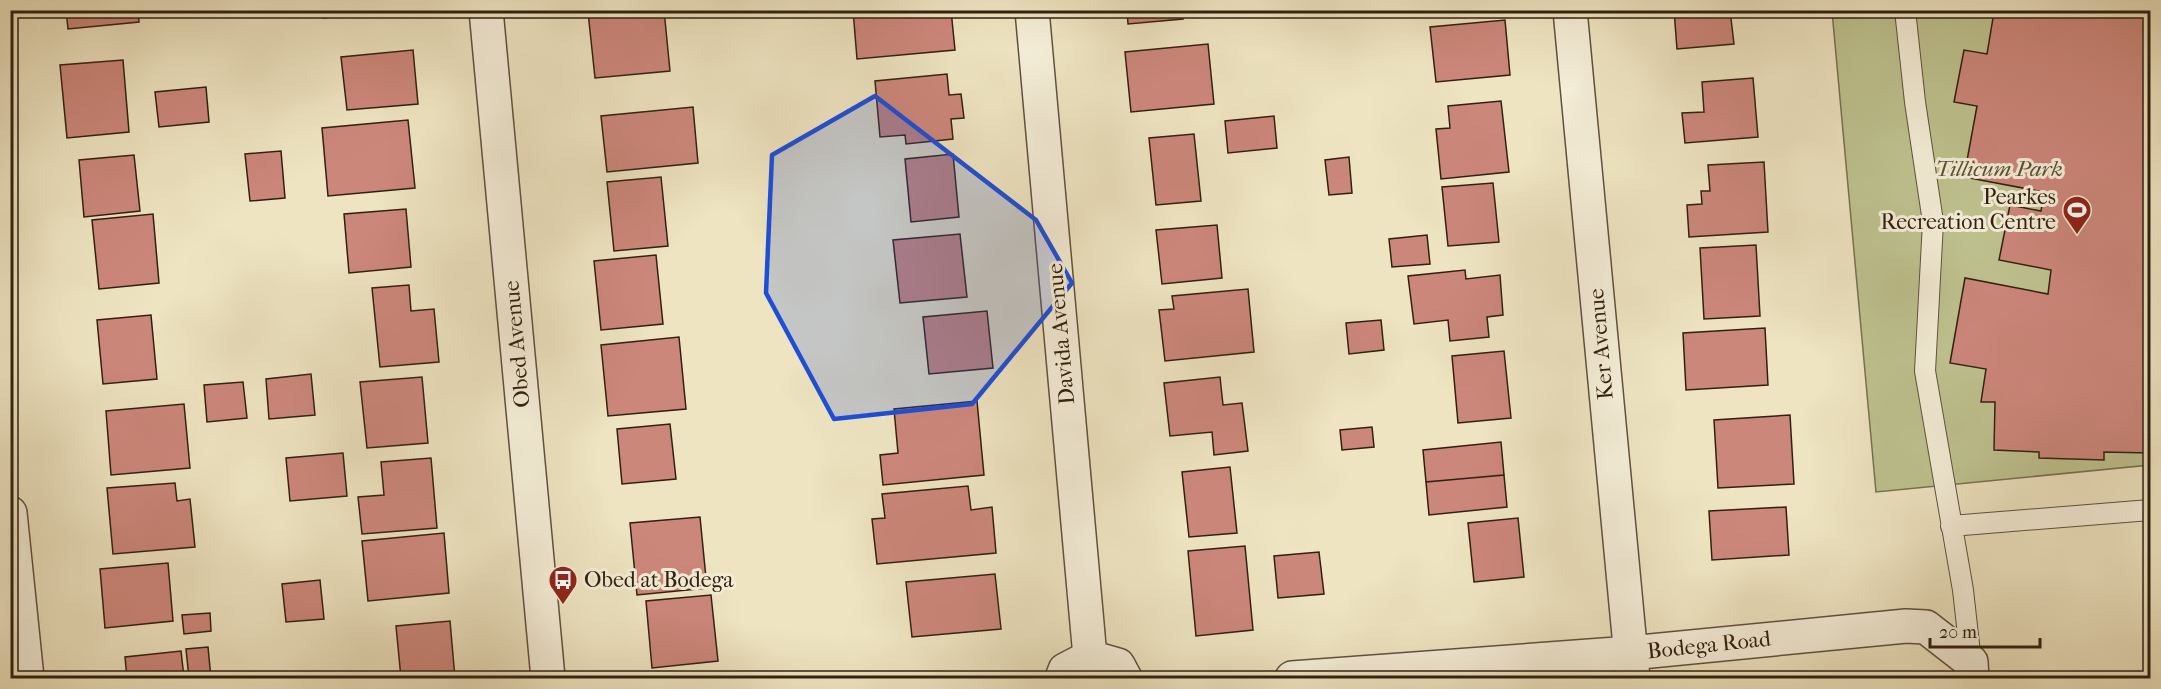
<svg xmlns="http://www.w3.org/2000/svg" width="2161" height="689" viewBox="0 0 2161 689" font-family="'IM FELL French Canon',serif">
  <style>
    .green { fill: #bec28f; stroke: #787150; stroke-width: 1.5 }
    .building { fill: #cc877b; stroke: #312010; stroke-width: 1.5 }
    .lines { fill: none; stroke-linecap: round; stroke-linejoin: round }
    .service-casing { stroke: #60513c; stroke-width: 22 }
    .minor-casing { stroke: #60513c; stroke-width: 36 }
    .service { stroke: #f4edd7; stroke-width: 20 }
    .minor { stroke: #f4edd7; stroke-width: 33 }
    .marked { fill: #1d4ed8; fill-opacity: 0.2; stroke: #1d4ed8; stroke-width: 4.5; stroke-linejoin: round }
    .labels { text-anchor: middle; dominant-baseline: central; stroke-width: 6; stroke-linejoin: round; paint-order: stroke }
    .park-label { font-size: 22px; font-style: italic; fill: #5b5136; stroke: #f4edd7 }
    .poi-label { font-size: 22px; fill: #312010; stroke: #f4edd7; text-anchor: end }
    .street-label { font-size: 22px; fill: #312010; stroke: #f4edd7 }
  </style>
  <rect width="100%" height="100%" fill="#eee4c1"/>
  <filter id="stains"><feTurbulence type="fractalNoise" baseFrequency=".00333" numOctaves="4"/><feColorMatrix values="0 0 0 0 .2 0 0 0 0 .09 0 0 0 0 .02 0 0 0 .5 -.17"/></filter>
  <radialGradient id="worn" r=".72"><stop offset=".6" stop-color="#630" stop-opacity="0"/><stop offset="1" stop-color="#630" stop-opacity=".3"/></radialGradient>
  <path class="green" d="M 1832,11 L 2150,11 L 2150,465 L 1876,492 Z"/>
  <path class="building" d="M 66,10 L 138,10 L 139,22 L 68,29 Z
    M 322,10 L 388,10 L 388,12 L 323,18 Z
    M 606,10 L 664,10 L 670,71 L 595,78 L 588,12 Z
    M 853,10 L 951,10 L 955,50 L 857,59 Z
    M 1127,10 L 1182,10 L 1183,19 L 1128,24 Z
    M 1674,10 L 1730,10 L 1734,44 L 1677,49 Z
    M 1985,10 L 2150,10 L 2150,453 L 2104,452 L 2104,460 L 2039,458 L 2039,452 L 1994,450 L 1995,402 L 1981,402 L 1986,369 L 1950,363 L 1965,278 L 2048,294 L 2051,270 L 1999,260 L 2010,205 L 2041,211 L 2044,192 L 1964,177 L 1977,106 L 1954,102 L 1964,50 L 1987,54 L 1994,12 Z
    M 1505,20 L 1510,75 L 1436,82 L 1430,27 Z
    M 1208,44 L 1214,104 L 1131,112 L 1125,52 Z
    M 413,50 L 418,104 L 347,110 L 341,57 Z
    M 123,60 L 129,132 L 67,138 L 60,65 Z
    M 947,74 L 949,95 L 961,94 L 964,118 L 951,119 L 953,139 L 906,144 L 905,135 L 880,137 L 875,81 Z
    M 1753,78 L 1758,137 L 1685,143 L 1682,113 L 1704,112 L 1702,82 Z
    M 206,87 L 209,122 L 159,127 L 155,92 Z
    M 1501,101 L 1509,172 L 1441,179 L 1436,129 L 1450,128 L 1448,106 Z
    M 693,107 L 698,163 L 607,172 L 601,116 Z
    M 1274,116 L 1277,148 L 1228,153 L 1225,121 Z
    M 408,120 L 415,188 L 328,196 L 322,128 Z
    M 1194,134 L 1201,201 L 1156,205 L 1149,138 Z
    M 281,151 L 285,198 L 250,201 L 245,154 Z
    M 953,154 L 959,217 L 911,222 L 905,159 Z
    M 134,155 L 140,211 L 84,217 L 79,160 Z
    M 1349,157 L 1352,193 L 1329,195 L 1325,160 Z
    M 1764,162 L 1768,232 L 1689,237 L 1687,205 L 1702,204 L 1701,191 L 1710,191 L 1708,165 Z
    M 661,177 L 668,246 L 614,251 L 607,182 Z
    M 1493,183 L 1499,242 L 1448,246 L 1442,187 Z
    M 406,209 L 411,267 L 349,273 L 344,214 Z
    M 153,214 L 159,283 L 99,289 L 92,220 Z
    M 1217,225 L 1222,278 L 1162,284 L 1156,230 Z
    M 960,234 L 967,297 L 900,303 L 893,240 Z
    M 1427,235 L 1430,264 L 1392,267 L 1389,239 Z
    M 1756,245 L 1760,316 L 1704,319 L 1700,248 Z
    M 656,255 L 663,324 L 601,330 L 594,261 Z
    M 1465,270 L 1466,279 L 1500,275 L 1503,315 L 1487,317 L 1489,337 L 1450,341 L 1448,320 L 1414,324 L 1408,276 Z
    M 409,285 L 411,311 L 434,309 L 439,362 L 380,367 L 372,288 Z
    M 1248,289 L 1254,352 L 1165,361 L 1159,310 L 1174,309 L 1172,296 Z
    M 987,311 L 993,368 L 929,374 L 923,317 Z
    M 151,315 L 157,379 L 103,384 L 97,320 Z
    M 1381,320 L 1384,350 L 1349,354 L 1346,323 Z
    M 1765,328 L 1768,385 L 1686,390 L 1683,333 Z
    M 679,337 L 686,409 L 608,416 L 601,345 Z
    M 1504,351 L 1511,418 L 1458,423 L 1452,356 Z
    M 311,374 L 315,415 L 269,419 L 266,379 Z
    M 422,377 L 428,443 L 367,448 L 360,382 Z
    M 1220,377 L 1223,405 L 1242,403 L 1248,451 L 1214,455 L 1212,432 L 1170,436 L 1164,383 Z
    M 243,382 L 247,418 L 207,422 L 204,385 Z
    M 977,401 L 984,475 L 883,485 L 880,455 L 898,453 L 894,409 Z
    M 184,404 L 190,468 L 111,475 L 106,411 Z
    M 1790,415 L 1794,484 L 1718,488 L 1714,420 Z
    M 670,424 L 676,479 L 622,484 L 617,429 Z
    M 1372,427 L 1374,447 L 1342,450 L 1340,430 Z
    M 1501,442 L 1504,475 L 1426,482 L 1423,450 Z
    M 343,453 L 347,496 L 290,501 L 286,458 Z
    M 431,458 L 437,528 L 362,534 L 358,497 L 384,495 L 381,462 Z
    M 1230,467 L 1237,533 L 1189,537 L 1182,472 Z
    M 1504,475 L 1507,507 L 1429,515 L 1426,482 Z
    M 175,483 L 177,501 L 190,499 L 195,547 L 113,554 L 107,488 Z
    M 968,486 L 971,510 L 992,507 L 996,553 L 877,564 L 872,519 L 885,518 L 882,494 Z
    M 1786,507 L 1789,555 L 1712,560 L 1709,511 Z
    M 700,517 L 707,588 L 637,595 L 630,523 Z
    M 1518,518 L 1524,577 L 1474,582 L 1468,523 Z
    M 444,533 L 449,593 L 368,601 L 362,541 Z
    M 1245,546 L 1253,630 L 1196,636 L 1188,551 Z
    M 1319,552 L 1324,594 L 1278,598 L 1274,556 Z
    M 168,563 L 173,621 L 105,628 L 100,569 Z
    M 995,574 L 1001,629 L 912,637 L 906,582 Z
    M 320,580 L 324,619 L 286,622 L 282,584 Z
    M 711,595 L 718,661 L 652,668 L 646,601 Z
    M 210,613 L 211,631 L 184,634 L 182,615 Z
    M 450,621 L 455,678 L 401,678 L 396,626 Z
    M 208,647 L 211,678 L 189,678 L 186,649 Z
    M 181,651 L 184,678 L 127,678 L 125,657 Z"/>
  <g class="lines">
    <g class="service-casing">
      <path id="service" d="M 1905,10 L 1915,102 L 1933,222 L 1925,371 L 1963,590 L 1971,662
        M 1951,526 L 2150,510"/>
    </g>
    <g class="minor-casing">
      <path id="minor" d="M 486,10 L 548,678
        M 1032,10 L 1090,657
        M 1570,10 L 1633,678
        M 10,513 L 27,678
        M 1062,678 L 1065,670 L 1090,657 L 1118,665 L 1125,678
        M 1292,678 L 1630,653 L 1906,626 L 1926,627 L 1971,662 L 1972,678"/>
    </g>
    <use href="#service" class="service"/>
    <use href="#minor" class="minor"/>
  </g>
  <path class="marked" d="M 875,96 L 1036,220 L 1072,283 L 972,404 L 834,419 L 766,293 L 772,155 Z"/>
  <defs>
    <g id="stadium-pin" transform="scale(1.5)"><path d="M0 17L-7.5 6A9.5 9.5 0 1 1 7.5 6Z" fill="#8f2418" stroke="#f4edd7"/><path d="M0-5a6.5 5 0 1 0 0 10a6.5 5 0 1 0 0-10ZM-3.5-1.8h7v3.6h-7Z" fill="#fff"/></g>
    <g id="bus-pin" transform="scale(1.5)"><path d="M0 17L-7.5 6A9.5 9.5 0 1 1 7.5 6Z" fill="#8f2418" stroke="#f4edd7"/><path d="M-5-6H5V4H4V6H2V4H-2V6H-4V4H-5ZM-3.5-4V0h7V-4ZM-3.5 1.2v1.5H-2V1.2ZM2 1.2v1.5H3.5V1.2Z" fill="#fff"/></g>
  </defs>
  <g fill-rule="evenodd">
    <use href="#stadium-pin" x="2077" y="210"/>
    <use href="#bus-pin" x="563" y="580"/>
  </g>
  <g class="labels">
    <g class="park-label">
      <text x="1999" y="169">Tillicum Park</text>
    </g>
    <g class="poi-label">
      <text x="2056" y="197">Pearkes<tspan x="2056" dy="25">Recreation Centre</tspan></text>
      <text x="584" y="580" text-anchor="start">Obed at Bodega</text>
    </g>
    <g class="street-label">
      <text transform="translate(1061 334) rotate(-95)">Davida Avenue</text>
      <text transform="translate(517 344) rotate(-95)">Obed Avenue</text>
      <text transform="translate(1601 344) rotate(-95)">Ker Avenue</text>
      <text transform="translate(1709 645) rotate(-6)">Bodega Road</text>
    </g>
  </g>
  <rect width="2161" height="689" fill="none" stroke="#eee4c1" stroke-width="36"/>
  <rect x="12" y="12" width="2137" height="665" fill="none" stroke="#312010" stroke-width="3"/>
  <rect x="18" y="18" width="2125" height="653" fill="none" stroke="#312010" stroke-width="1.5"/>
  <path d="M1930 638v9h110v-9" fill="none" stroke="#312010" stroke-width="3"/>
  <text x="1939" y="638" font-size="18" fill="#312010" stroke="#f4edd7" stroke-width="4.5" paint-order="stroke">20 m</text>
  <rect width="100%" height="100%" filter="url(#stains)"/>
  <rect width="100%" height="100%" fill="url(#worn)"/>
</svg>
